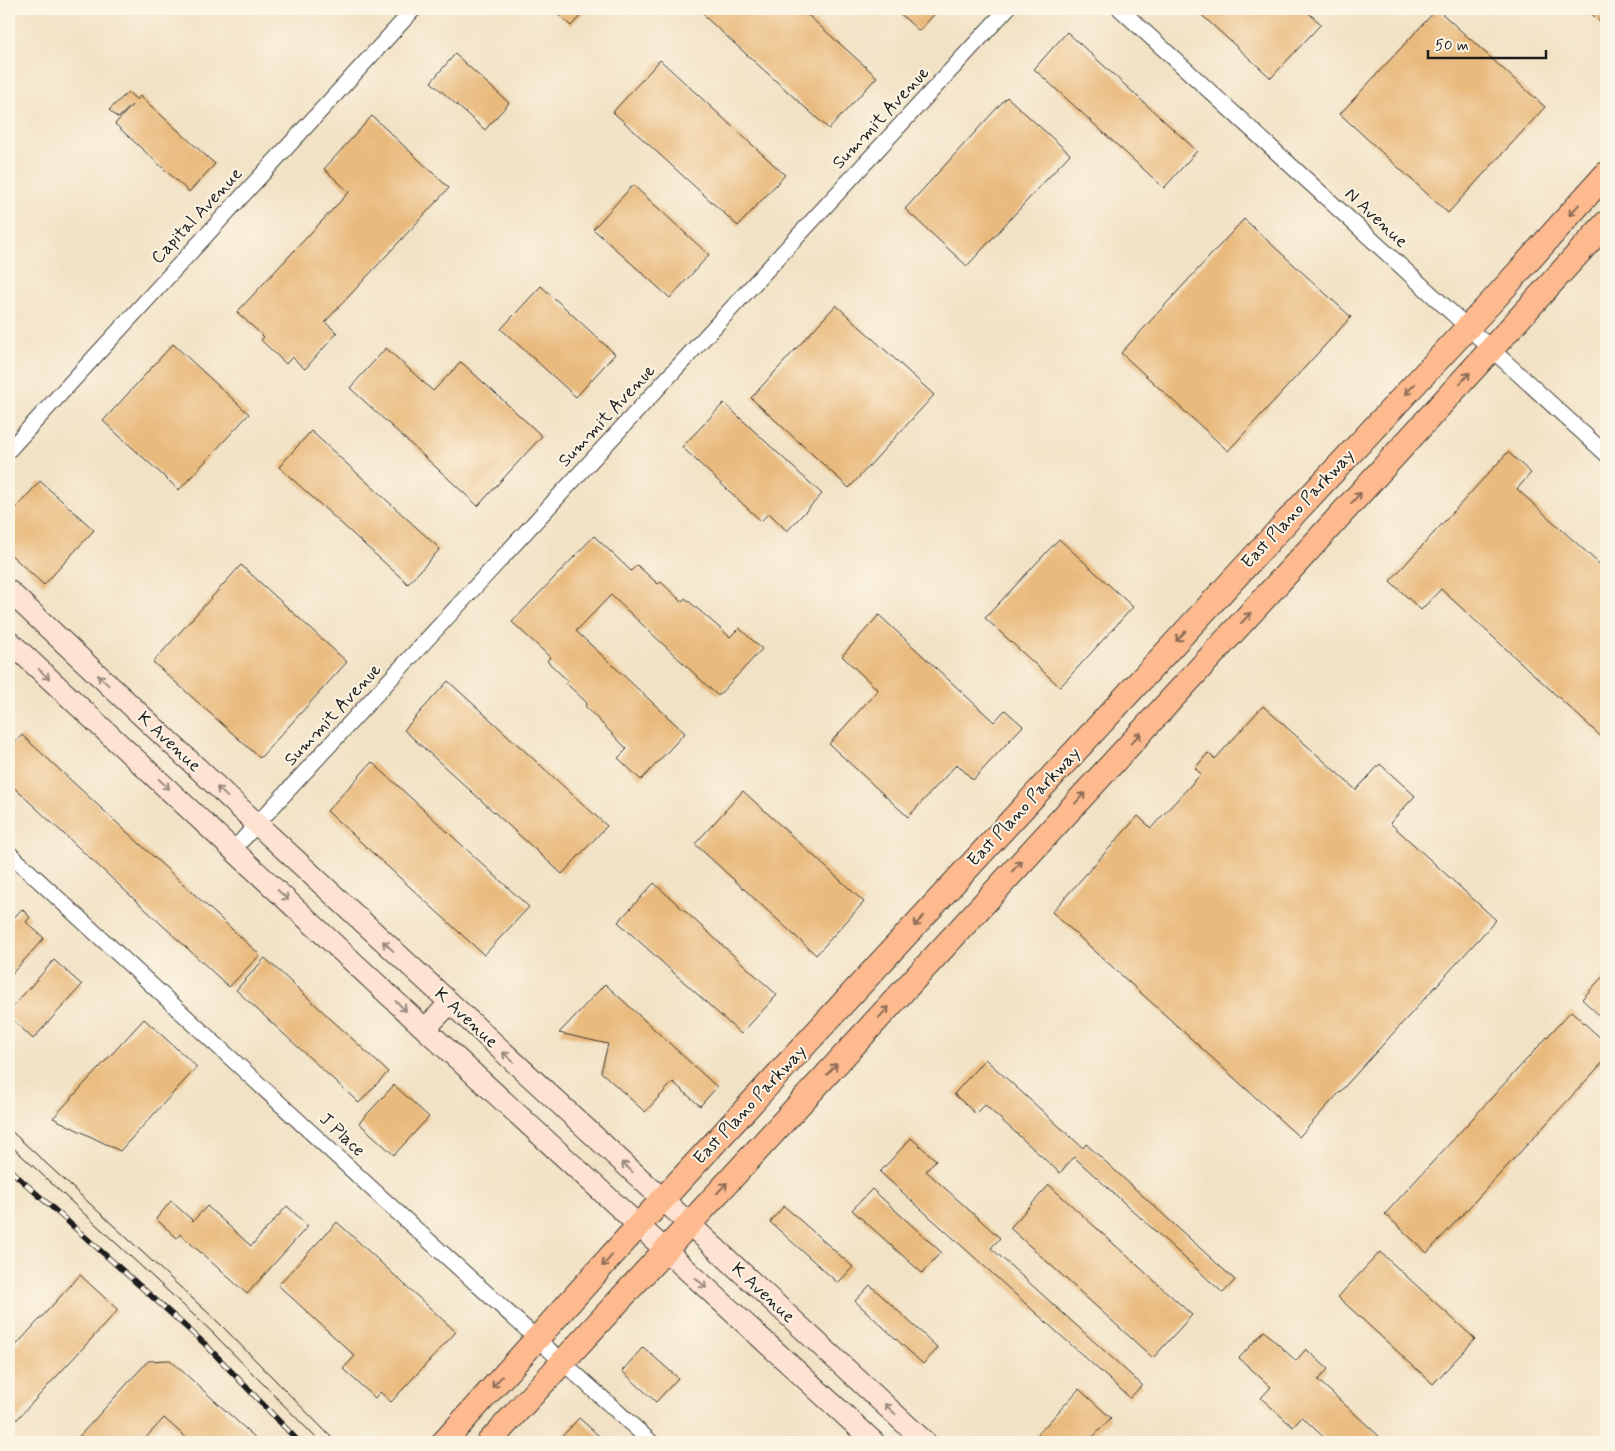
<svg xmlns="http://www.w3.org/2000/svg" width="1615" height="1451" viewBox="0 0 1615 1451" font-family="Mynerve,sans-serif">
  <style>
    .building { fill: #e9ba7d }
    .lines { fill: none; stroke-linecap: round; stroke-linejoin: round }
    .minor-casing { stroke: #3c3a35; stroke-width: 17 }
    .secondary-casing { stroke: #3c3a35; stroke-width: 23 }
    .primary-casing { stroke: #3c3a35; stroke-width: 26 }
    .minor { stroke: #fff; stroke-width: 15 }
    .secondary { stroke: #fee3d2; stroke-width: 21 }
    .primary { stroke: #fcba8e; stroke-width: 24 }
    .tram { stroke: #1c1c1c; stroke-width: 1 }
    .rail-casing { stroke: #1c1c1c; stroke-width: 5.5 }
    .rail { stroke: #fcf5e5; stroke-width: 4; stroke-dasharray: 11; stroke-linecap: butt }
    .oneway { stroke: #8c6b55 }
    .oneway2 { stroke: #988980 }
    .labels { text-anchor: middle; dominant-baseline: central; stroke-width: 4; stroke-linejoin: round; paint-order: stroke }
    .street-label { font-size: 18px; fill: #1c1c1c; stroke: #fcf5e5 }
  </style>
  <rect width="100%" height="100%" fill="#fcf5e5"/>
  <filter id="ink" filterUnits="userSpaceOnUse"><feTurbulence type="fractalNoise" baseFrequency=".02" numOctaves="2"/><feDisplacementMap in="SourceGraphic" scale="10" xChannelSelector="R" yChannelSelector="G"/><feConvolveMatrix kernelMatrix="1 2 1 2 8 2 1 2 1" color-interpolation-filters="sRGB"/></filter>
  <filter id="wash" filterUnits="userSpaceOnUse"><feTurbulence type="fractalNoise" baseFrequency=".0096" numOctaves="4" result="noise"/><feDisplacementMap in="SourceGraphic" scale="20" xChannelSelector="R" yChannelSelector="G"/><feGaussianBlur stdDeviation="1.12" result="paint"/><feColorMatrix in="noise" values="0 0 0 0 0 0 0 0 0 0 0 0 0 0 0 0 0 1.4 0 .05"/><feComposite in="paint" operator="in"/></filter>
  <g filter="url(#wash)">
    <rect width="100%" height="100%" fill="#f2e2c5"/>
    <g id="blocks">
      <path class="building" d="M 552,9 L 587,9 L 571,26 Z
        M 708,9 L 801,9 L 877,77 L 829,129 L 703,15 Z
        M 895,9 L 939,9 L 919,31 Z
        M 1195,9 L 1304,9 L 1321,24 L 1271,78 Z
        M 1437,9 L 1545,107 L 1448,213 L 1340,114 Z
        M 1586,9 L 1606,9 L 1606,27 L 1604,25 Z
        M 1067,32 L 1197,151 L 1164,188 L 1034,69 Z
        M 455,54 L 509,103 L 485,130 L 431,82 Z
        M 660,60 L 785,175 L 738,226 L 613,112 Z
        M 128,92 L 137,100 L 140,96 L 215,164 L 189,192 L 115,124 L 132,105 L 118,118 L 109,110 Z
        M 1007,97 L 1070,154 L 967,266 L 905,209 Z
        M 372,116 L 449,188 L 325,322 L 337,333 L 305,369 L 292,357 L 286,364 L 261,340 L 264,337 L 237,312 L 349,192 L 324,169 Z
        M 633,185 L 709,255 L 670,298 L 593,229 Z
        M 1244,219 L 1351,317 L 1228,451 L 1121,353 Z
        M 541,286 L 615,354 L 576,397 L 501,329 Z
        M 836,305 L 934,395 L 849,488 L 751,398 Z
        M 173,344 L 249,414 L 179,490 L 103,421 Z
        M 386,348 L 433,391 L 461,362 L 542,436 L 478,506 L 350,388 Z
        M 724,403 L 822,494 L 787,531 L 769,513 L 761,521 L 682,447 Z
        M 311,431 L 440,549 L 408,584 L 279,467 Z
        M 1508,452 L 1531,473 L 1517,489 L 1606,570 L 1606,741 L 1441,589 L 1421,610 L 1390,581 Z
        M 40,481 L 94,530 L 44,585 L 9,553 L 9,516 Z
        M 594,536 L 631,571 L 637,565 L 658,584 L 661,582 L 682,602 L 685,598 L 730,637 L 739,628 L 762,649 L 718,696 L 611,595 L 576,631 L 685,733 L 641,780 L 618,758 L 627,749 L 585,706 L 587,703 L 566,683 L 568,681 L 547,661 L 550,657 L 512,622 Z
        M 1059,539 L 1133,607 L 1060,687 L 985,618 Z
        M 241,565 L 347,662 L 260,758 L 153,662 Z
        M 879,615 L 994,722 L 1005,710 L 1023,726 L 973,780 L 957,764 L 908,817 L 829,744 L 878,690 L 842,656 Z
        M 448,681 L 607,826 L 562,874 L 404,730 Z
        M 1263,706 L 1356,790 L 1380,764 L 1415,796 L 1390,823 L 1496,920 L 1299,1137 L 1052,912 L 1138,816 L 1151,828 L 1201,774 L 1195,768 L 1208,753 L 1215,759 Z
        M 22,735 L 260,955 L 229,987 L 9,783 L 9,749 Z
        M 372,762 L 529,907 L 484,955 L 327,811 Z
        M 743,791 L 864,902 L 816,955 L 695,844 Z
        M 654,883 L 777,995 L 741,1034 L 618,922 Z
        M 22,909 L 30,917 L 26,922 L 44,938 L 9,977 L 9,923 Z
        M 265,958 L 388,1072 L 359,1103 L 236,990 Z
        M 54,960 L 82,985 L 33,1039 L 9,1016 L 9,1011 Z
        M 1606,973 L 1606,1022 L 1582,999 Z
        M 605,984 L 717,1087 L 700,1106 L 673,1082 L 645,1112 L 601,1072 L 608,1044 L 559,1033 Z
        M 1571,1011 L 1606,1043 L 1606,1059 L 1427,1253 L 1385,1214 Z
        M 144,1019 L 197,1067 L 120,1151 L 53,1118 Z
        M 985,1059 L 1083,1148 L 1086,1144 L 1235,1280 L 1223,1293 L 1074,1157 L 1060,1173 L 985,1105 L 976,1114 L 954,1094 Z
        M 394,1085 L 429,1117 L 394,1155 L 359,1123 Z
        M 911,1138 L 936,1160 L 926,1171 L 1000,1238 L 991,1248 L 1142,1385 L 1130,1398 L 880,1172 Z
        M 1049,1185 L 1192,1315 L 1153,1358 L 1010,1228 Z
        M 872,1189 L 941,1252 L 922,1273 L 852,1210 Z
        M 171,1201 L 193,1221 L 207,1206 L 251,1246 L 287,1206 L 308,1226 L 247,1294 L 180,1234 L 177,1238 L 156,1219 Z
        M 784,1206 L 853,1267 L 838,1283 L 770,1222 Z
        M 337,1222 L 456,1332 L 391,1402 L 380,1392 L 375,1398 L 343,1369 L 355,1356 L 278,1285 Z
        M 1380,1252 L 1475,1339 L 1433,1384 L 1338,1297 Z
        M 80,1275 L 118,1310 L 9,1428 L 9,1353 Z
        M 870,1285 L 938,1348 L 923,1364 L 855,1301 Z
        M 1264,1331 L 1296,1361 L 1306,1349 L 1328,1369 L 1318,1380 L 1380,1437 L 1376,1442 L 1329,1442 L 1302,1417 L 1293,1427 L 1261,1398 L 1271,1387 L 1239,1358 Z
        M 643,1347 L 678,1378 L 656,1402 L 622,1371 Z
        M 170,1360 L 260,1442 L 191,1442 L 164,1418 L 142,1442 L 74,1442 L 148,1361 Z
        M 1079,1389 L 1111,1418 L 1088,1442 L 1031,1442 Z
        M 579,1418 L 606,1442 L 557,1442 Z"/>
    </g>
  </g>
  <g filter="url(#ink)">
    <use href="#blocks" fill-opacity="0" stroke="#3c3a35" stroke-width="1"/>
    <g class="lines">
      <g class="minor-casing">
        <path id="minor" d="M 1120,9 L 1606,454
          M 9,450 L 414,9
          M 234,849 L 1007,9
          M 9,853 L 396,1211 L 651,1442"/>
      </g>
      <g class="secondary-casing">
        <path id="secondary" d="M 9,591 L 258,825 L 925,1442
          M 9,641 L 425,1029 L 874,1442
          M 425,1029 L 450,1003"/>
      </g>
      <g class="primary-casing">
        <path id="primary" d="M 444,1442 L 639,1225 L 1278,531 L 1497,296 L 1606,174
          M 489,1442 L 1304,555 L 1606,223"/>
      </g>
      <use href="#minor" class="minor"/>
      <use href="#secondary" class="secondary"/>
      <use href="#primary" class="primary"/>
      <path class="tram" d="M 9,1129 L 218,1322 L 336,1442
        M 9,1144 L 210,1330 L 320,1442"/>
      <g class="rail-casing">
        <path id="rail" d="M 9,1169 L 205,1344 L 299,1442"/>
      </g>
      <use href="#rail" class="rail"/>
    </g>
    <defs><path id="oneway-shaft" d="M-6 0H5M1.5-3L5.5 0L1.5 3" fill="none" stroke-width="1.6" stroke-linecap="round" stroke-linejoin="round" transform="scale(1.25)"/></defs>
    <g class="oneway">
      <use href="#oneway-shaft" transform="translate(1574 210) rotate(132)"/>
      <use href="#oneway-shaft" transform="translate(1465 378) rotate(-48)"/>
      <use href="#oneway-shaft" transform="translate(1410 389) rotate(133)"/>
      <use href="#oneway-shaft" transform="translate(1356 498) rotate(-48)"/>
      <use href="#oneway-shaft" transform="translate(1246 618) rotate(-47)"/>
      <use href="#oneway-shaft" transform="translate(1181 636) rotate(133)"/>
      <use href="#oneway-shaft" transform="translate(1136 738) rotate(-47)"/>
      <use href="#oneway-shaft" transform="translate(1080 798) rotate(-48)"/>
      <use href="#oneway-shaft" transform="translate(1017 866) rotate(-47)"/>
      <use href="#oneway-shaft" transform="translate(919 921) rotate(133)"/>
      <use href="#oneway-shaft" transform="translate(884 1012) rotate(-48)"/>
      <use href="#oneway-shaft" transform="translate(832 1069) rotate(-47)"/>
      <use href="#oneway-shaft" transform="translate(722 1188) rotate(-47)"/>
      <use href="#oneway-shaft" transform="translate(607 1261) rotate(132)"/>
      <use href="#oneway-shaft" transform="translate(497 1382) rotate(132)"/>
    </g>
    <g class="oneway2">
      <use href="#oneway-shaft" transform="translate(44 674) rotate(43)"/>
      <use href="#oneway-shaft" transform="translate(103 680) rotate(-137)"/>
      <use href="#oneway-shaft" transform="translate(164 784) rotate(43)"/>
      <use href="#oneway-shaft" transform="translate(222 792) rotate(-137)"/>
      <use href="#oneway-shaft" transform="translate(283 895) rotate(43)"/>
      <use href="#oneway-shaft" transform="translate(388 946) rotate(-137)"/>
      <use href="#oneway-shaft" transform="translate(401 1006) rotate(43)"/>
      <use href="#oneway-shaft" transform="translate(508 1057) rotate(-137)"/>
      <use href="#oneway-shaft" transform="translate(627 1167) rotate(-138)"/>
      <use href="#oneway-shaft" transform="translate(701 1283) rotate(43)"/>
      <use href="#oneway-shaft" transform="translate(890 1409) rotate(-137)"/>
    </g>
  </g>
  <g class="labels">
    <g class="street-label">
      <text transform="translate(881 118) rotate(-47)">Summit Avenue</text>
      <text transform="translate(197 216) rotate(-47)">Capital Avenue</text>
      <text transform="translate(1376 218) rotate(43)">N Avenue</text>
      <text transform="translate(607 416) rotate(-47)">Summit Avenue</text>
      <text transform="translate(1298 509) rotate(-47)">East Plano Parkway</text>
      <text transform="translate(333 715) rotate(-47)">Summit Avenue</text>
      <text transform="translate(169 742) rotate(43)">K Avenue</text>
      <text transform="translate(1024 807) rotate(-47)">East Plano Parkway</text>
      <text transform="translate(466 1018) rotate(43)">K Avenue</text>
      <text transform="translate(750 1105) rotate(-47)">East Plano Parkway</text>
      <text transform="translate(342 1135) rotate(43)">J Place</text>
      <text transform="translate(763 1293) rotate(43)">K Avenue</text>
    </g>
  </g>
  <rect width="1615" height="1451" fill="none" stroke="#fcf5e5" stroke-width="30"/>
  <path d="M1428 50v8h118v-8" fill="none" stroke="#1c1c1c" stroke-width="2.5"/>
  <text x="1435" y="50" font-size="15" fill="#1c1c1c" stroke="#fcf5e5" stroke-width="4" paint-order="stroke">50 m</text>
</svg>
